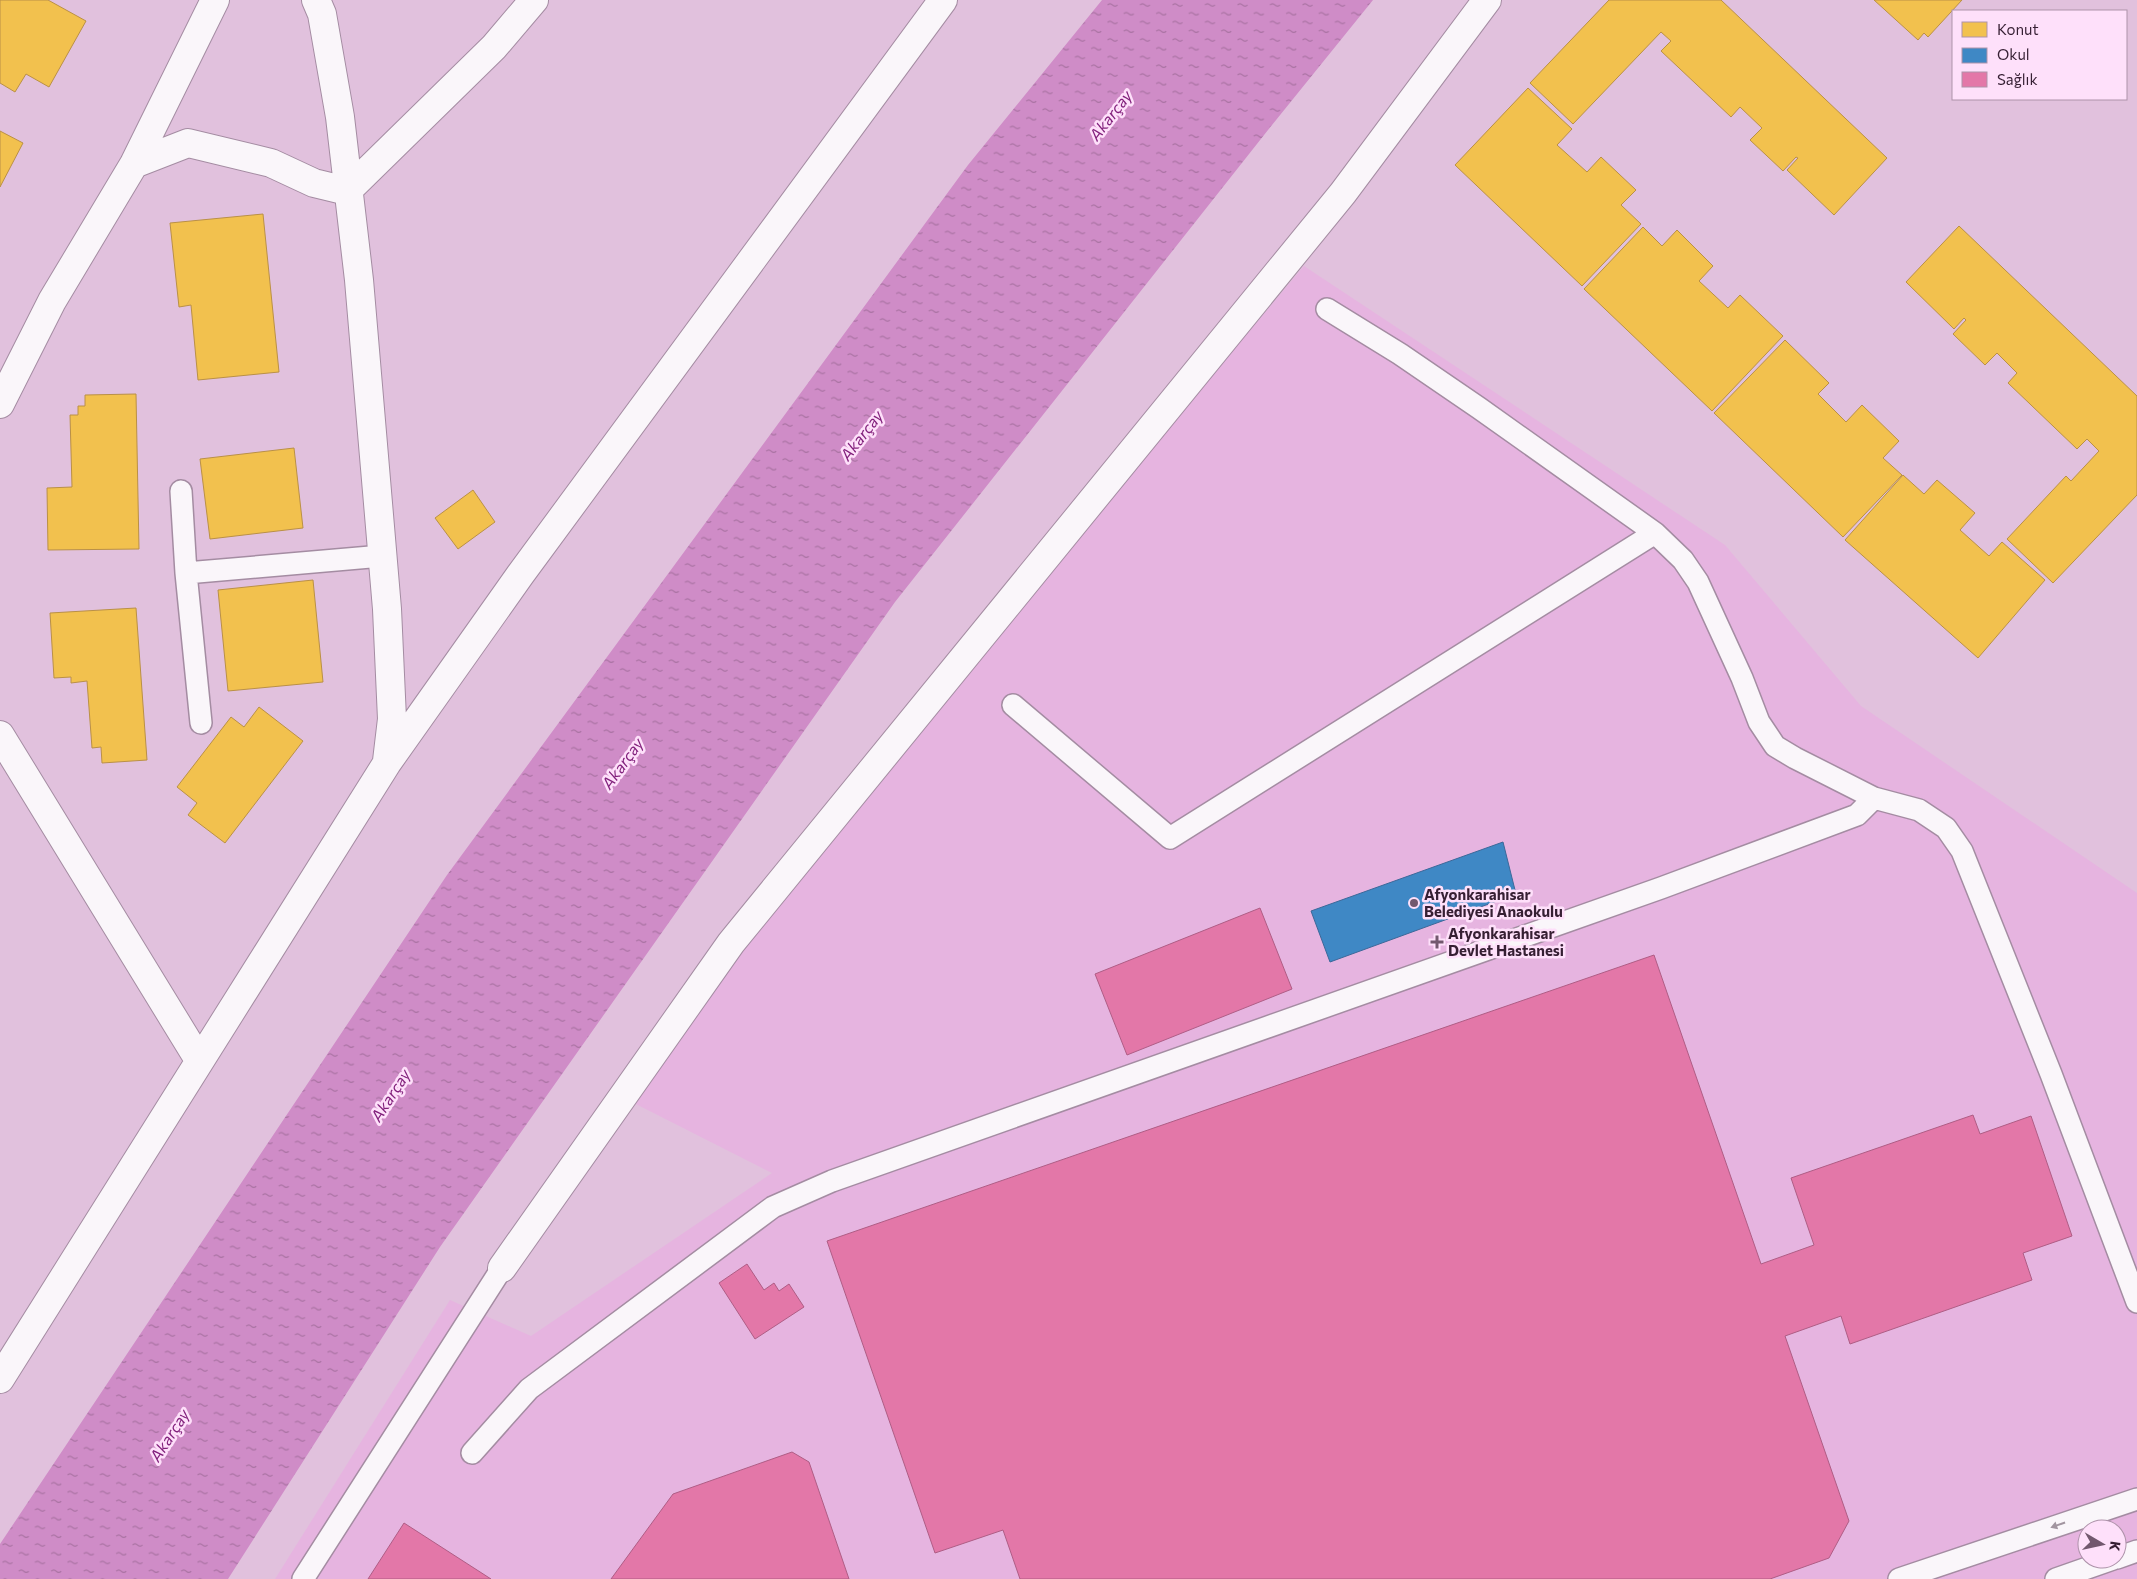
<svg xmlns="http://www.w3.org/2000/svg" width="2137" height="1579" viewBox="0 0 2137 1579" font-family="Commissioner,sans-serif">
  <style>
    .built { fill: #e6b4e0; fill-rule: evenodd }
    .water { fill: url(#water-ripples) }
    .homes { fill: #f2c14e; stroke: #ba9046 }
    .schools { fill: #3f88c5; stroke: #3c6899 }
    .health { fill: #e377a8; stroke: #af5d85 }
    .lines { fill: none; stroke-linecap: round; stroke-linejoin: round }
    .service-casing { stroke: #a48ca2; stroke-width: 24 }
    .minor-casing { stroke: #a48ca2; stroke-width: 30 }
    .service { stroke: #faf6fa; stroke-width: 21 }
    .minor { stroke: #faf6fa; stroke-width: 28 }
    .oneway { fill: #a295a0 }
    .poi-dot { fill: #72586e; stroke: #fee0fa; stroke-width: 2 }
    .labels { text-anchor: middle; dominant-baseline: central; stroke-width: 5; stroke-linejoin: round; paint-order: stroke }
    .poi-label { font-size: 15px; font-weight: bold; fill: #361f33; stroke: #fee0fa; text-anchor: start }
    .water-label { font-size: 16px; font-style: italic; fill: #82217c; stroke: #fee0fa }
  </style>
  <defs>
    <pattern id="water-ripples" width="26" height="14" patternUnits="userSpaceOnUse" patternTransform="scale(1.25)"><rect width="26" height="14" fill="#cf8cc7"/><path d="M2 4q2-2 4 0t4 0M15 11q2-2 4 0t4 0" fill="none" stroke="#a972a2"/></pattern>
  </defs>
  <rect width="100%" height="100%" fill="#e1c1dd"/>
  <path class="built" d="M 1304,266 L 1725,545 L 1861,706 L 2137,893 L 2137,1579 L 275,1579 L 450,1300 L 531,1336 L 772,1173 L 624,1098 L 696,992 ZM 2087,1529 L 2117,1529 L 2117,1559 L 2087,1559 Z"/>
  <path class="water" d="M 1102,0 L 1373,0 L 1268,130 L 895,602 L 440,1247 L 228,1579 L 0,1579 L 0,1544 L 447,875 L 968,165 Z"/>
  <path class="homes" d="M 0,0 L 48,0 L 86,21 L 49,87 L 26,74 L 15,92 L 0,83 Z
    M 1609,0 L 1721,0 L 1887,158 L 1834,215 L 1787,170 L 1798,158 L 1796,157 L 1783,171 L 1750,140 L 1762,128 L 1740,107 L 1731,117 L 1661,51 L 1671,41 L 1661,32 L 1573,124 L 1530,83 Z
    M 1874,0 L 1962,0 L 1928,37 L 1924,33 L 1918,40 Z
    M 1528,88 L 1572,129 L 1557,145 L 1587,172 L 1601,157 L 1636,190 L 1621,205 L 1641,224 L 1582,286 L 1455,165 Z
    M 0,131 L 23,143 L 0,187 Z
    M 263,214 L 279,372 L 198,380 L 191,305 L 179,307 L 170,223 Z
    M 1959,226 L 2137,396 L 2137,495 L 2053,583 L 2007,539 L 2066,476 L 2071,481 L 2099,451 L 2087,439 L 2077,449 L 2008,383 L 2017,373 L 1997,353 L 1985,365 L 1953,334 L 1966,320 L 1964,318 L 1954,329 L 1906,282 Z
    M 1643,227 L 1662,246 L 1677,230 L 1713,266 L 1699,281 L 1728,308 L 1740,295 L 1783,336 L 1712,411 L 1584,289 Z
    M 1785,340 L 1829,383 L 1818,394 L 1846,422 L 1862,405 L 1899,441 L 1883,458 L 1902,475 L 1843,537 L 1714,413 Z
    M 136,394 L 139,549 L 48,550 L 47,488 L 72,487 L 70,415 L 78,415 L 78,406 L 85,406 L 85,395 Z
    M 294,448 L 303,528 L 210,539 L 200,459 Z
    M 1903,475 L 1924,494 L 1937,480 L 1975,513 L 1960,530 L 1989,556 L 2002,542 L 2045,580 L 1978,658 L 1845,540 Z
    M 473,490 L 495,522 L 458,549 L 435,518 Z
    M 313,580 L 323,682 L 228,691 L 218,590 Z
    M 136,608 L 147,760 L 102,763 L 101,747 L 92,748 L 87,681 L 71,683 L 71,677 L 54,678 L 50,613 Z
    M 259,707 L 303,741 L 225,843 L 188,815 L 197,803 L 177,787 L 231,717 L 244,727 Z"/>
  <path class="schools" d="M 1503,842 L 1516,894 L 1330,962 L 1311,911 Z"/>
  <path class="health" d="M 1260,908 L 1292,989 L 1127,1055 L 1095,974 Z
    M 1654,955 L 1761,1264 L 1814,1245 L 1791,1178 L 1973,1115 L 1980,1134 L 2031,1116 L 2072,1236 L 2023,1253 L 2032,1280 L 1850,1344 L 1841,1316 L 1785,1336 L 1849,1521 L 1829,1558 L 1770,1579 L 1020,1579 L 1003,1530 L 935,1553 L 827,1241 Z
    M 747,1264 L 764,1290 L 774,1283 L 779,1291 L 789,1284 L 804,1307 L 755,1339 L 719,1283 Z
    M 792,1452 L 809,1462 L 849,1579 L 611,1579 L 673,1494 Z
    M 404,1523 L 491,1579 L 368,1579 Z"/>
  <g class="lines">
    <g class="service-casing">
      <path id="service" d="M 1327,309 L 1400,354 L 1479,408 L 1655,533 L 1683,560 L 1698,582 L 1742,678 L 1759,722 L 1775,746 L 1795,758 L 1874,798 L 1919,810 L 1946,828 L 1962,851 L 2051,1074 L 2137,1302
        M 181,491 L 186,573 L 201,723
        M 186,573 L 382,556
        M 1013,705 L 1170,838 L 1655,533
        M 472,1453 L 529,1389 L 773,1207 L 832,1181 L 1661,888 L 1857,815 L 1874,798
        M 2117,1558 L 2137,1551
        M 303,1579 L 502,1268
        M 1899,1579 L 2137,1499
        M 2056,1579 L 2113,1559"/>
    </g>
    <g class="minor-casing">
      <path id="minor" d="M 316,0 L 322,14 L 340,117 L 359,280 L 387,609 L 392,719 L 387,761
        M 134,164 L 188,143 L 271,163 L 314,183 L 347,191
        M 347,191 L 494,47 L 534,0
        M 0,404 L 52,301 L 134,164 L 215,0
        M 0,735 L 199,1060
        M 502,1268 L 731,943 L 1343,193 L 1487,0
        M 0,1379 L 387,763 L 520,575 L 943,0"/>
    </g>
    <use href="#service" class="service"/>
    <use href="#minor" class="minor"/>
  </g>
  <defs><path id="oneway-solid" d="M-6-.8H1V-3.2L6.5 0L1 3.2V.8H-6Z" transform="scale(1.25)"/></defs>
  <use class="oneway" href="#oneway-solid" transform="translate(2058 1525) rotate(161)"/>
  <g class="poi-dot">
    <circle cx="1414" cy="903" r="5"/>
    <path d="M1434.5 934.5h5v5h5v5h-5v5h-5v-5h-5v-5h5z"/>
  </g>
  <g class="labels">
    <g class="poi-label">
      <text x="1424" y="894">Afyonkarahisar<tspan x="1424" dy="17">Belediyesi Anaokulu</tspan></text>
      <text x="1448" y="933">Afyonkarahisar<tspan x="1448" dy="17">Devlet Hastanesi</tspan></text>
    </g>
    <g class="water-label">
      <text transform="translate(1110 115) rotate(-52)">Akarçay</text>
      <text transform="translate(861 435) rotate(-52)">Akarçay</text>
      <text transform="translate(622 763) rotate(-54)">Akarçay</text>
      <text transform="translate(390 1095) rotate(-57)">Akarçay</text>
      <text transform="translate(169 1435) rotate(-57)">Akarçay</text>
    </g>
  </g>
  <rect x="1952" y="10" width="175" height="90" fill="#fee0fa" stroke="#ae93aa"/>
  <rect x="1962" y="22" width="25" height="15" fill="#f2c14e" stroke="#ae93aa"/>
  <text x="1997" y="35" font-size="15" fill="#361f33">Konut</text>
  <rect x="1962" y="48" width="25" height="15" fill="#3f88c5" stroke="#ae93aa"/>
  <text x="1997" y="60" font-size="15" fill="#361f33">Okul</text>
  <rect x="1962" y="72" width="25" height="15" fill="#e377a8" stroke="#ae93aa"/>
  <text x="1997" y="85" font-size="15" fill="#361f33">Sağlık</text>
  <g transform="translate(2102 1544) rotate(99)"><circle r="24" fill="#fee0fa" stroke="#ae93aa"/>
  <path d="M0-4L9 19L0 12L-9 19Z" fill="#72586e"/>
  <text y="-8" font-size="14" font-weight="bold" text-anchor="middle" fill="#361f33">K</text>
  </g>
</svg>
